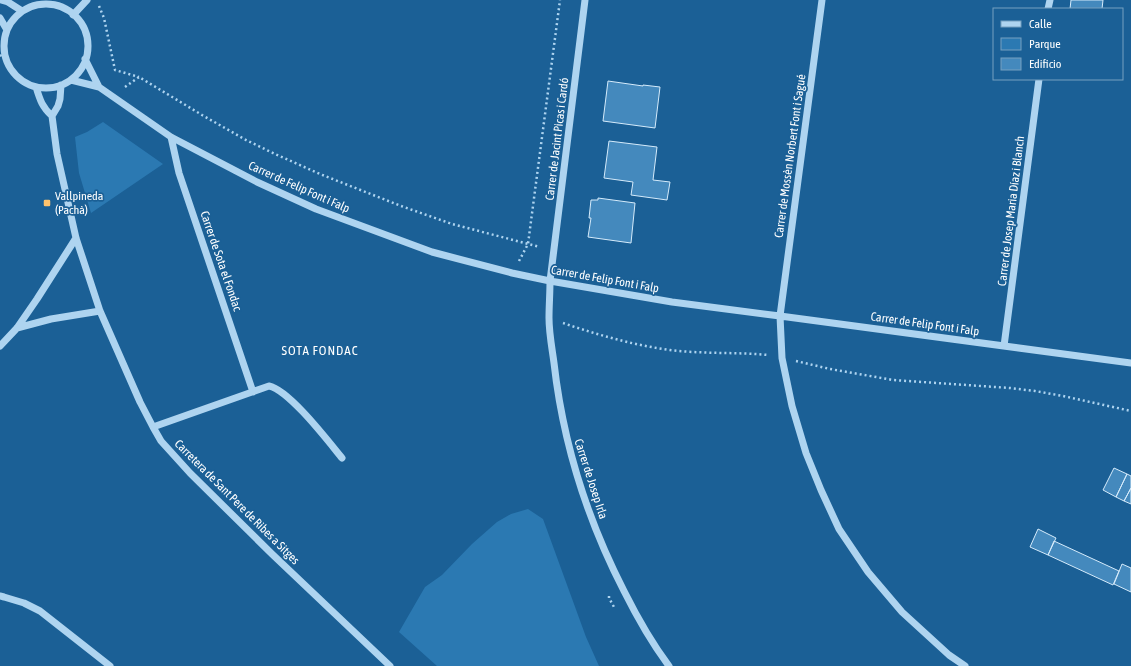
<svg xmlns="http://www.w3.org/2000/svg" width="1131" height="666" viewBox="0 0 1131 666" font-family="'Asap Condensed',sans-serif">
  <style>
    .green { fill: #2b79b2 }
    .building { fill: #4489bd; stroke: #d5ebfb }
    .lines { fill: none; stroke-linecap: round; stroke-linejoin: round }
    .path { stroke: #aed4f0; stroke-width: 2.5; stroke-dasharray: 2 3; stroke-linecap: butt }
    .minor { stroke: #aed4f0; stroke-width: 7 }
    .poi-dot { fill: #ffc36d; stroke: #1b6096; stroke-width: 1.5 }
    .labels { text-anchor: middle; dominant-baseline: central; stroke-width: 3.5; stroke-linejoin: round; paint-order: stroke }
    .street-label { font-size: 12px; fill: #fff; stroke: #1b6096 }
    .poi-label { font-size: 12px; fill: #fff; stroke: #1b6096; text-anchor: start }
    .neighbourhood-label { font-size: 13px; letter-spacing: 1px; fill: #fff; stroke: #1b6096 }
  </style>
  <rect width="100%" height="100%" fill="#1b6096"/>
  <path class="green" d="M 103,122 L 163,164 L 91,213 L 79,173 L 75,137 L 87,132 Z
    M 528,509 L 543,519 L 586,637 L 599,666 L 437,666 L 399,632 L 425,587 L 442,575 L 472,544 L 497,522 L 511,514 Z"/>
  <path class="building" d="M 1071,0 L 1103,0 L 1102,9 L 1070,9 Z
    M 608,81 L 643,86 L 643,85 L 660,87 L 655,128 L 603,121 Z
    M 609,141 L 657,147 L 653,180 L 670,182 L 667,200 L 631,195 L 633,182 L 604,178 Z
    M 598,198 L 635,203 L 631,243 L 588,237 L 591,218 L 589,218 L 591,200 L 598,200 Z
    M 1114,468 L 1127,474 L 1116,497 L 1103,490 Z
    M 1127,474 L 1131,476 L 1131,488 L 1124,501 L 1116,497 Z
    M 1131,488 L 1131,504 L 1124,501 Z
    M 1038,529 L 1056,538 L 1048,555 L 1030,547 Z
    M 1054,541 L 1119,571 L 1113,585 L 1048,555 Z
    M 1122,564 L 1131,568 L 1131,592 L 1114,584 Z"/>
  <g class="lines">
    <path class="path" d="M 99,6 L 104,18 L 115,70 L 139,77
      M 0,55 L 5,58
      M 125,87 L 139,77 L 202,115 L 246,140 L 275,154 L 320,174 L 401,206 L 452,224 L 540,247
      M 519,261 L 528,244 L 560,0
      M 563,323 C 598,335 633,345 670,350 C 702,354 736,352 768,355
      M 796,361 L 830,369 L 893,380 L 1010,388 L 1035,391 L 1063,396 L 1131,411
      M 609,596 L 609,598 L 614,607"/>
    <path class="minor" d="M 1,0 L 8,2 L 22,11
      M 585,0 L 550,281 C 550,294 549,306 549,318 C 549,333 552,348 554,363 C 563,443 587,519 624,591 C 637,617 651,642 669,666
      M 822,0 L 780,316 L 782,358 L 792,406 L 806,453 L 821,490 L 839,529 L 868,572 L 902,612 L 949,655 L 965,666
      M4 46a42 42 0 1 1 84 0a42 42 0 1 1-84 0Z
      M 1048,9 L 1050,0
      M 73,15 L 87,0
      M 0,18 L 7,30
      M 85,59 L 99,87
      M 71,80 L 99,87 L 171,137 L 257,182 L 316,209 L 432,252 L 512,273 L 550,281 L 672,302 L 780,316 L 1131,363
      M 61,85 L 60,99 L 58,106 L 52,116 L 57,154 L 76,238 L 100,311 L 140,402 L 153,427 L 161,441 L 190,473 L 272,554 L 390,666
      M 36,87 C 40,100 42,107 52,116
      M 171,137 L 179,173 L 253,392
      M 17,328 L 51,319 L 100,311
      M 0,346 L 17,328 L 37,299 L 76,238
      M 1004,346 L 1039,79
      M 153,427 L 269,386 C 289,390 328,441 342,458
      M 0,596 L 4,597 L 24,603 L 40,611 L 110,666"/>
  </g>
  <rect class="poi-dot" x="43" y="199" width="8" height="8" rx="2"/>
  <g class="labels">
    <g class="street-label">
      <text transform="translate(557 139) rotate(-83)">Carrer de Jacint Picas i Cardó</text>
      <text transform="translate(790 156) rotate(-82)">Carrer de Mossèn Norbert Font i Sagué</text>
      <text transform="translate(299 187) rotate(24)">Carrer de Felip Font i Falp</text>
      <text transform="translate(1011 211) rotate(-83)">Carrer de Josep Maria Díaz i Blanch</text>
      <text transform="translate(221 261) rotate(71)">Carrer de Sota el Fondac</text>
      <text transform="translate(605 279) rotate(10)">Carrer de Felip Font i Falp</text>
      <text transform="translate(925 324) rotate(8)">Carrer de Felip Font i Falp</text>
      <text transform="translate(591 479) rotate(72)">Carrer de Josep Irla</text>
      <text transform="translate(237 502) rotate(45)">Carretera de Sant Pere de Ribes a Sitges</text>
    </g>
    <g class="poi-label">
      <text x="55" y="196">Vallpineda<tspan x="55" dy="14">(Pachà)</tspan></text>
    </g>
    <g class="neighbourhood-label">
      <text x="320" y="350">SOTA FONDAC</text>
    </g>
  </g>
  <rect x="993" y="8" width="130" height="72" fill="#1b6096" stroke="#76a0c0"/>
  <rect x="1001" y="21" width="20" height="6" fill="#aed4f0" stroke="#76a0c0"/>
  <text x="1029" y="28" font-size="12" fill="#ffffff">Calle</text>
  <rect x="1001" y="38" width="20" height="12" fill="#2b79b2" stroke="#76a0c0"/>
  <text x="1029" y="48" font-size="12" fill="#ffffff">Parque</text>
  <rect x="1001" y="58" width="20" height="12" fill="#4489bd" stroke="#76a0c0"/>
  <text x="1029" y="68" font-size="12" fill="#ffffff">Edificio</text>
</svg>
